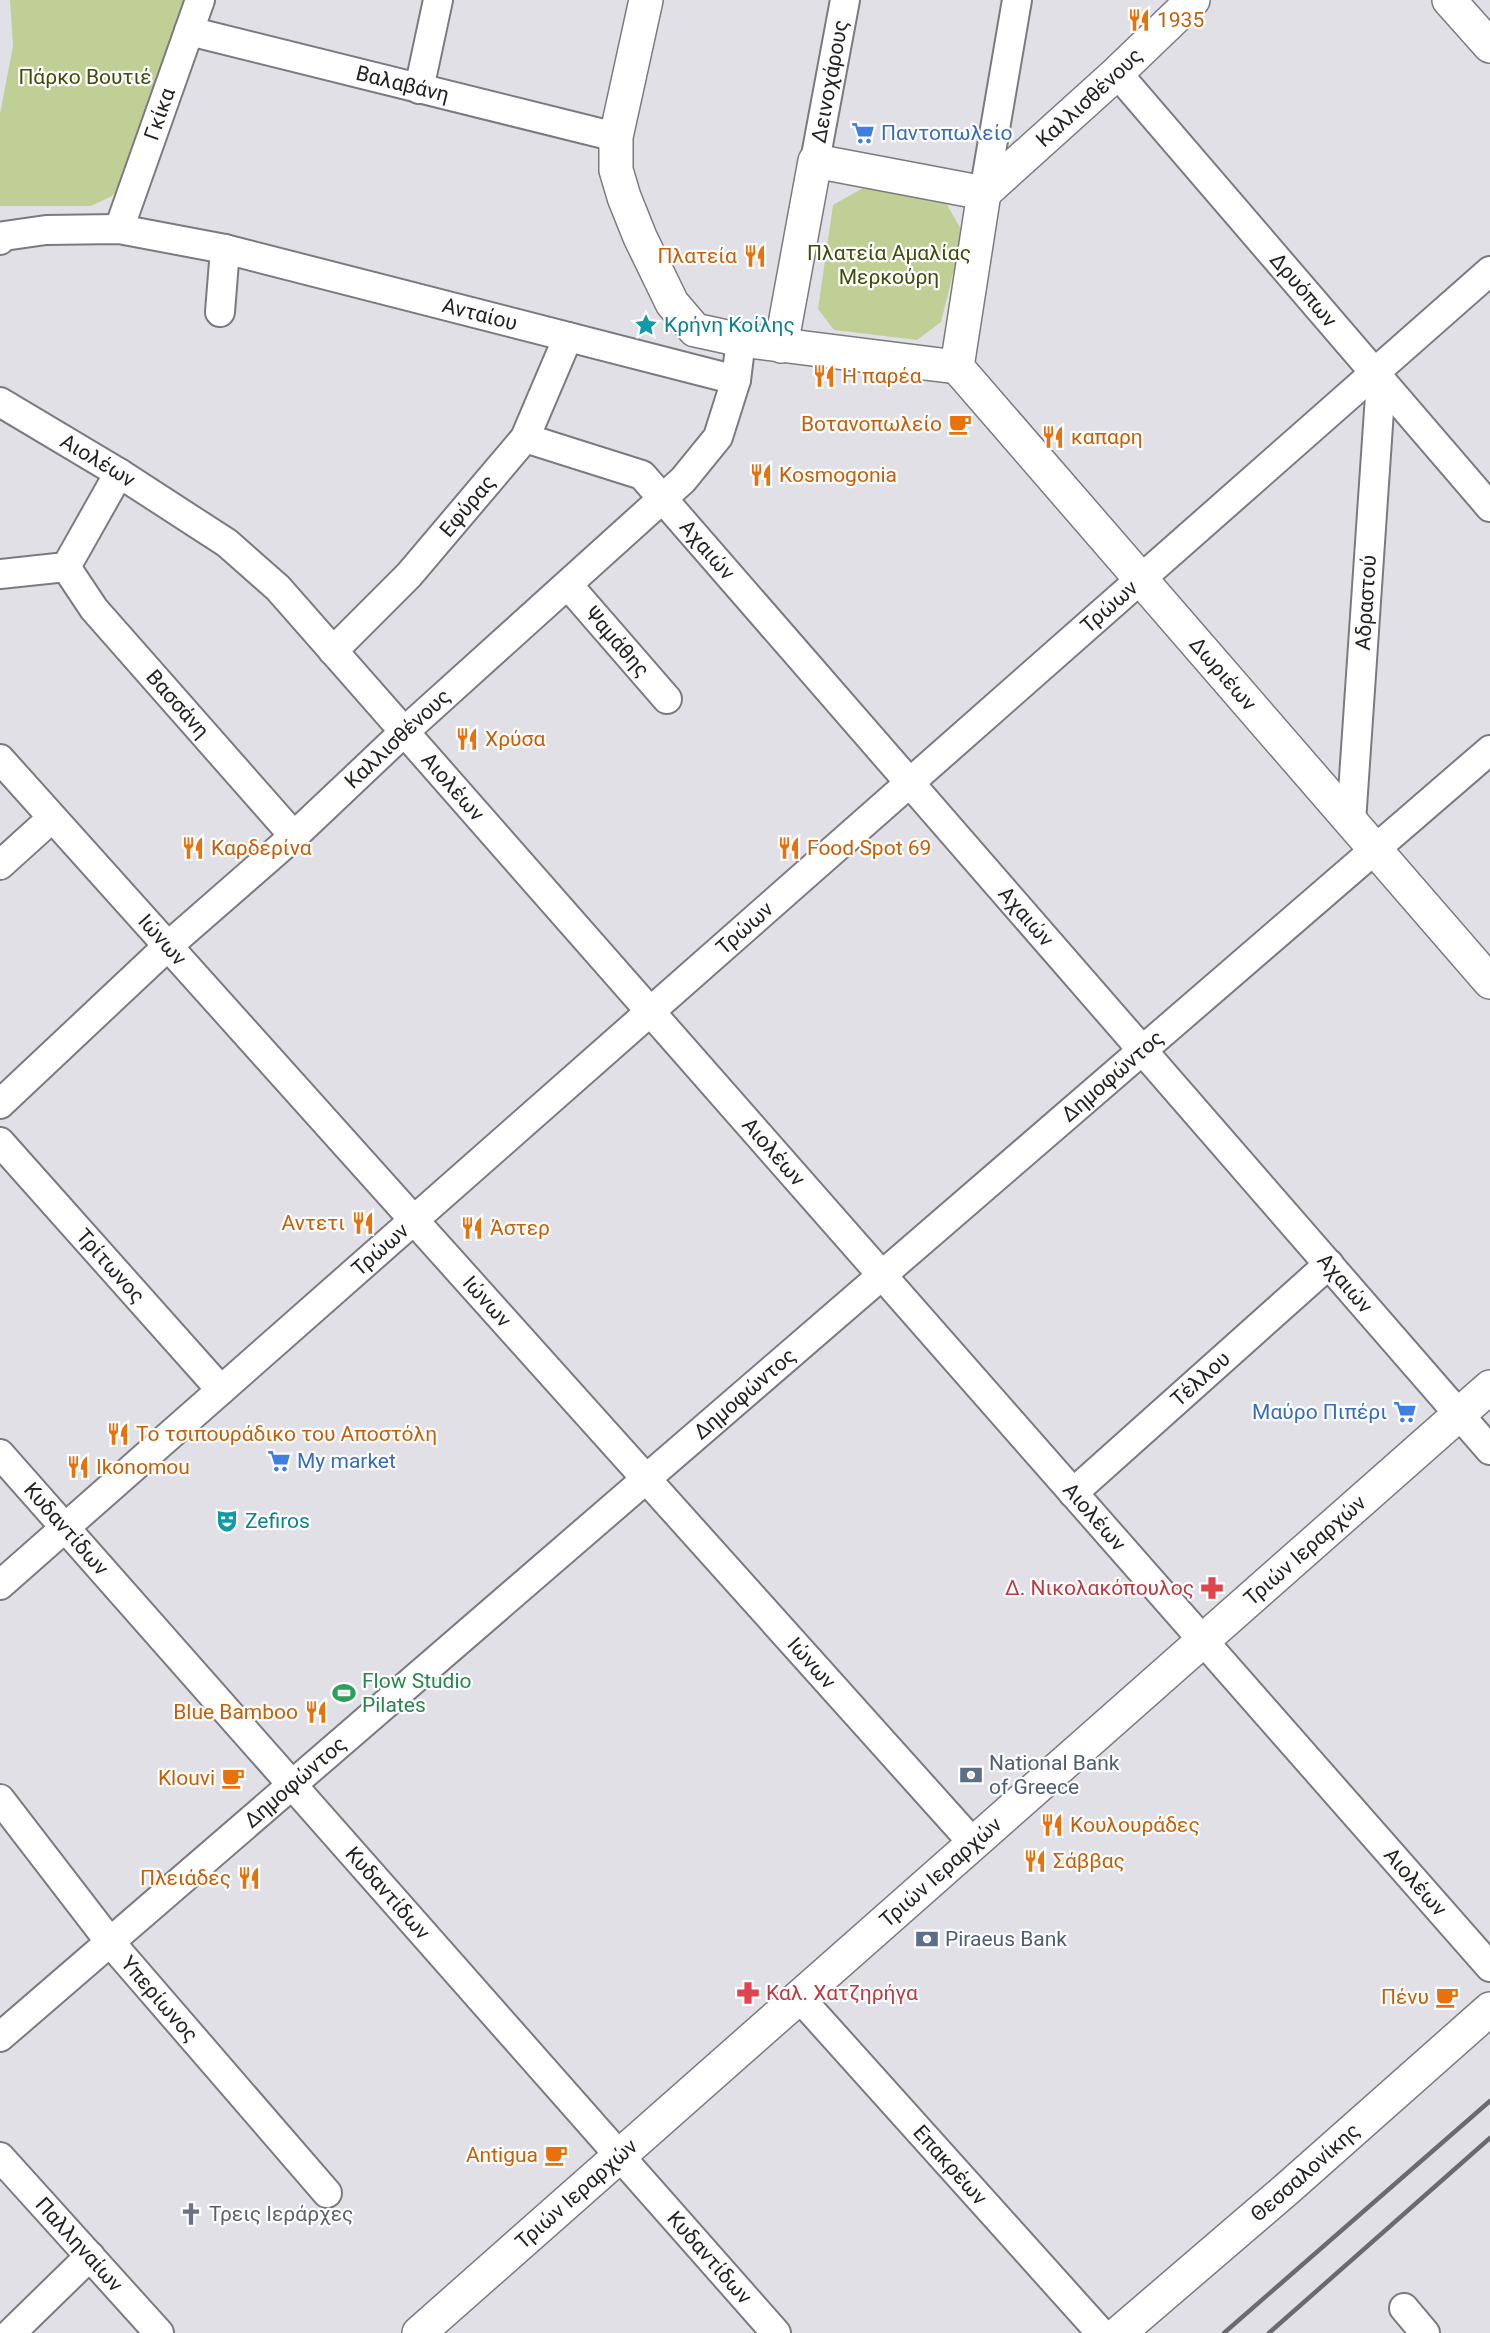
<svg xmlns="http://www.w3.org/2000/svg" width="1490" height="2333" viewBox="0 0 1490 2333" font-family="Roboto,sans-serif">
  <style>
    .green { fill: #c0cf96 }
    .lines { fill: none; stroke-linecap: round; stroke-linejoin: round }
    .minor-casing { stroke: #7c7a81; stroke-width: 32 }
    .tertiary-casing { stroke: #7c7a81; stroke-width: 36 }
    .minor { stroke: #fff; stroke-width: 28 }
    .tertiary { stroke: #fff; stroke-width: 33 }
    .rail { stroke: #6b6b6f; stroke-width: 4.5 }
    .labels { text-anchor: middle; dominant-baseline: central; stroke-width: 4.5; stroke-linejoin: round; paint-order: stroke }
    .food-label { font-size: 21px; fill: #c56008; stroke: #fff; text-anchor: start }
    .park-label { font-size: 21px; fill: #404c09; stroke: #fff }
    .street-label { font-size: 21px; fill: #232325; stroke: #fff }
    .shop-label { font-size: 21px; fill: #366cbe; stroke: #fff; text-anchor: start }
    .culture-label { font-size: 21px; fill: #0d838f; stroke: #fff; text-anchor: start }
    .health-label { font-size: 21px; fill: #be3a42; stroke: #fff; text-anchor: end }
    .leisure-label { font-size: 21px; fill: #27864d; stroke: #fff; text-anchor: start }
    .service-label { font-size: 21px; fill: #4e5e75; stroke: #fff; text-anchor: start }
    .worship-label { font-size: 21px; fill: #5b616d; stroke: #fff; text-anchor: start }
  </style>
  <rect width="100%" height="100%" fill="#e1e0e7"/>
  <path class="green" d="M 10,0 L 197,0 L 126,179 L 112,196 L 91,206 L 0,206 L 0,114 L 13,46 Z
    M 863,188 L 946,203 L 963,233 L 941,322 L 917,340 L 834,330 L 818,309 L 833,205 Z"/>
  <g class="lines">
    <g class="minor-casing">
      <g id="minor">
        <path id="s1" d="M 189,31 L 616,137"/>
        <path id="s2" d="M 1117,73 L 1490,507"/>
        <path d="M 419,89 L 438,0"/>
        <path id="s3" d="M 815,161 L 845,0"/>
        <path d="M 984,193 L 1017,0"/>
        <path id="s4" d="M 119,229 L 200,0"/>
        <path id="s5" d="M 0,240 L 4,236 L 46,230 L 119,229 L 225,249 L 736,380"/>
        <path d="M 220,312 L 225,249"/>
        <path id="s6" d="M 0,402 L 119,473 L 227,543 L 278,588 L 1490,1967"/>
        <path id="s7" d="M 525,438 L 642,475 L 1490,1450"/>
        <path id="s8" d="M 66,567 L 94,609 L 294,836"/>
        <path d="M 0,574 L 66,567 L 119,473"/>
        <path id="s9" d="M 568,585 L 667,699"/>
        <path id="s10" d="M 333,651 L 409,575 L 525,438 L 568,337"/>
        <path id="s11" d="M 0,759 L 973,1843"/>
        <path id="s12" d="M 1351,822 L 1381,381"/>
        <path d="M 0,865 L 52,818"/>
        <path id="s13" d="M 0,1104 L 168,946 L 294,836 L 404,732 L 683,480 L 718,437 L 736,380 L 741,340"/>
        <path id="s14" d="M 0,1142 L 221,1390"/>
        <path id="s15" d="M 0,1454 L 776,2333"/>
        <path id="s16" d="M 1073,1493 L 1329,1264"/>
        <path id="s17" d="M 0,1585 L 1490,271"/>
        <path id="s18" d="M 0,1799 L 110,1942 L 327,2193"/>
        <path id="s19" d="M 799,1997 L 1101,2333"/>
        <path id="s20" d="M 0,2037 L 1490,750"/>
        <path id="s21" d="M 0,2157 L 159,2333"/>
        <path d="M 1404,2308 L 1425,2333"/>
        <path d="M 11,2333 L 90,2256"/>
      </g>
    </g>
    <g class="tertiary-casing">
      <g id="tertiary">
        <path d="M 646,0 L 616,137 L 616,170 L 624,197 L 640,237 L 672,303 L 695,330 L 741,340 L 957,367"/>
        <path d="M 1449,0 L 1490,46"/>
        <path id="s22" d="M 984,193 L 1117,73 L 1193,0"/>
        <path d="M 781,346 L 815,161 L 984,193"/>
        <path id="s23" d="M 957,367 L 1490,982"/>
        <path d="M 957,367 L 984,193"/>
        <path id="s24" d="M 419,2333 L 1490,1387"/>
        <path id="s25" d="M 1119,2333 L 1288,2188 L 1490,2009"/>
      </g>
    </g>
    <use href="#minor" class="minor"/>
    <use href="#tertiary" class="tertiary"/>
    <path class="rail" d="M 1224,2333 L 1490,2101
      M 1269,2333 L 1490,2138"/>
  </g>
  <defs>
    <g id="restaurant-bare" transform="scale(1.8)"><path d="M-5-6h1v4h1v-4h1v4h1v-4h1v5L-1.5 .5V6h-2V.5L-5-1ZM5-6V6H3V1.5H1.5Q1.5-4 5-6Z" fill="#e8710a" stroke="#fff" stroke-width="2.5" paint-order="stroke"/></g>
    <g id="supermarket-bare" transform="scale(1.8)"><path d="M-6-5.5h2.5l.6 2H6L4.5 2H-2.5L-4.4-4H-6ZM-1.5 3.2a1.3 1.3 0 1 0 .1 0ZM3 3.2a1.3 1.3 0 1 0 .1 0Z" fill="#3f7fe0" stroke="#fff" stroke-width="2.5" paint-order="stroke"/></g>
    <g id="sight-bare" transform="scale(1.8)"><path d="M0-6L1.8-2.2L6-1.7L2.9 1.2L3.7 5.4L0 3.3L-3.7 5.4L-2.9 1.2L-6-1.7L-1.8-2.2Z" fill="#0f9aa8" stroke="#fff" stroke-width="2.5" paint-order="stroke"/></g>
    <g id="cafe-bare" transform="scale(1.8)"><path d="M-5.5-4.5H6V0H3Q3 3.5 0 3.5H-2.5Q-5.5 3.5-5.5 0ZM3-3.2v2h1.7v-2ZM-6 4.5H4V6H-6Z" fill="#e8710a" stroke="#fff" stroke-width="2.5" paint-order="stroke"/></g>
    <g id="theatre-bare" transform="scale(1.8)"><path d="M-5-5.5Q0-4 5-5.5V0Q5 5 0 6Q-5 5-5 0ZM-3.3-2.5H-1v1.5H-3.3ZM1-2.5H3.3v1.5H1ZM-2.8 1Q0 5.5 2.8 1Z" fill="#0f9aa8" stroke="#fff" stroke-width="2.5" paint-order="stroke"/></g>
    <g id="pharmacy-bare" transform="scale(1.8)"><path d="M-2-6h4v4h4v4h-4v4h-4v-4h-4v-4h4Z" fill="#e0444e" stroke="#fff" stroke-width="2.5" paint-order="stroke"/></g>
    <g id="stadium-bare" transform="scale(1.8)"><path d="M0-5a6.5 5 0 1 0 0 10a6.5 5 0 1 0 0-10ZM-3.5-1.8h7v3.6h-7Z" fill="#2e9e5b" stroke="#fff" stroke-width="2.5" paint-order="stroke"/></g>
    <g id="bank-bare" transform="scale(1.8)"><path d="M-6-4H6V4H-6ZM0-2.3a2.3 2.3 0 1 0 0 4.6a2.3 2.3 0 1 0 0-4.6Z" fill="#5c6f8a" stroke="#fff" stroke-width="2.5" paint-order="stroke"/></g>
    <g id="church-bare" transform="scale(1.8)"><path d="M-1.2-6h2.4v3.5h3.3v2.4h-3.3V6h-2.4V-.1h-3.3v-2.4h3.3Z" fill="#6b7280" stroke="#fff" stroke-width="2.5" paint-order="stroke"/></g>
  </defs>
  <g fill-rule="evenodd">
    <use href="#restaurant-bare" x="1139" y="20"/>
    <use href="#supermarket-bare" x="863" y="133"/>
    <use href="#restaurant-bare" x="755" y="256"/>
    <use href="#sight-bare" x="646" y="325"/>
    <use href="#restaurant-bare" x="824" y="376"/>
    <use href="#cafe-bare" x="960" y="424"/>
    <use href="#restaurant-bare" x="1053" y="437"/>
    <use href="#restaurant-bare" x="761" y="475"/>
    <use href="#restaurant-bare" x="467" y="739"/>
    <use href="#restaurant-bare" x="193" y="848"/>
    <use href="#restaurant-bare" x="789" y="848"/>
    <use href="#restaurant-bare" x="363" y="1223"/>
    <use href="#restaurant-bare" x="472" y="1228"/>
    <use href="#supermarket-bare" x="1405" y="1412"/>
    <use href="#restaurant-bare" x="118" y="1434"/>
    <use href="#supermarket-bare" x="279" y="1461"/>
    <use href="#restaurant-bare" x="78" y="1467"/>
    <use href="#theatre-bare" x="227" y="1521"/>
    <use href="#pharmacy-bare" x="1212" y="1588"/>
    <use href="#stadium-bare" x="344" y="1693"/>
    <use href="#restaurant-bare" x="316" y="1712"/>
    <use href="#bank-bare" x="971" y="1775"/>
    <use href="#cafe-bare" x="233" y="1778"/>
    <use href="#restaurant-bare" x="1052" y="1825"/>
    <use href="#restaurant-bare" x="1035" y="1861"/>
    <use href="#restaurant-bare" x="249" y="1878"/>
    <use href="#bank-bare" x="927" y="1939"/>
    <use href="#pharmacy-bare" x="748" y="1993"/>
    <use href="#cafe-bare" x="1447" y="1997"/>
    <use href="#cafe-bare" x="556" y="2155"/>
    <use href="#church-bare" x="191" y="2214"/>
  </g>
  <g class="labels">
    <g class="food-label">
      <text x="1157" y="20">1935</text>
      <text x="737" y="256" text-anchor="end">Πλατεία</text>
      <text x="842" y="376">Η παρέα</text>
      <text x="942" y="424" text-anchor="end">Βοτανοπωλείο</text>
      <text x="1071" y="437">καπαρη</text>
      <text x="779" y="475">Kosmogonia</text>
      <text x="485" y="739">Χρύσα</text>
      <text x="211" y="848">Καρδερίνα</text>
      <text x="807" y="848">Food Spot 69</text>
      <text x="345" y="1223" text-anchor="end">Αντετι</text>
      <text x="490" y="1228">Άστερ</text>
      <text x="136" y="1434">Το τσιπουράδικο του Αποστόλη</text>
      <text x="96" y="1467">Ikonomou</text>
      <text x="298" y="1712" text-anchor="end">Blue Bamboo</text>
      <text x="215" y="1778" text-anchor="end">Klouvi</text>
      <text x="1070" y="1825">Κουλουράδες</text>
      <text x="1053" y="1861">Σάββας</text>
      <text x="231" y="1878" text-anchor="end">Πλειάδες</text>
      <text x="1429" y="1997" text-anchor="end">Πένυ</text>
      <text x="538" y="2155" text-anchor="end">Antigua</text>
    </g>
    <g class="park-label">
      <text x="85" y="77">Πάρκο Βουτιέ</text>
      <text x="889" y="253">Πλατεία Αμαλίας<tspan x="889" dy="24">Μερκούρη</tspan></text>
    </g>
    <g class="street-label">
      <text stroke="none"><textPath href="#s3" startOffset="81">Δεινοχάρους</textPath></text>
      <text stroke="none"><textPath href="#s1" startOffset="220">Βαλαβάνη</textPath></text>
      <text stroke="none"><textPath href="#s22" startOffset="142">Καλλισθένους</textPath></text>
      <text stroke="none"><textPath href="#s4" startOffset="122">Γκίκα</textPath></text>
      <text stroke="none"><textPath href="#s2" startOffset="286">Δρυόπων</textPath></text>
      <text stroke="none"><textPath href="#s5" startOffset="492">Ανταίου</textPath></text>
      <text stroke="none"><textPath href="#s6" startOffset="114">Αιολέων</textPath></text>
      <text stroke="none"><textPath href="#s10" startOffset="198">Εφύρας</textPath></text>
      <text stroke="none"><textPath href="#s7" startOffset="222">Αχαιών</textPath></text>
      <text stroke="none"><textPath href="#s12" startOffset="220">Αδραστού</textPath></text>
      <text stroke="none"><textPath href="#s17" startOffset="1479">Τρώων</textPath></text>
      <text stroke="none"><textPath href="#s9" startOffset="75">Ψαμάθης</textPath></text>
      <text stroke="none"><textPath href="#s23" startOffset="406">Δωριέων</textPath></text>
      <text stroke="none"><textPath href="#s8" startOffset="177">Βασσάνη</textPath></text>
      <text stroke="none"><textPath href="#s13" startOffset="540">Καλλισθένους</textPath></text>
      <text stroke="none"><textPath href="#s6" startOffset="600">Αιολέων</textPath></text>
      <text stroke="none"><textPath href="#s7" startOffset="708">Αχαιών</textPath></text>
      <text stroke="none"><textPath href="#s17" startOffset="993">Τρώων</textPath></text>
      <text stroke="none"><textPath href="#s11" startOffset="243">Ιώνων</textPath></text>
      <text stroke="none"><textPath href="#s20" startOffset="1470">Δημοφώντος</textPath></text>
      <text stroke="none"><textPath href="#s6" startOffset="1086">Αιολέων</textPath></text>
      <text stroke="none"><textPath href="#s17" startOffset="507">Τρώων</textPath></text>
      <text stroke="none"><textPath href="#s14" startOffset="166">Τρίτωνος</textPath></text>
      <text stroke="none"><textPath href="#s7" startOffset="1194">Αχαιών</textPath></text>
      <text stroke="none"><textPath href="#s11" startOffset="729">Ιώνων</textPath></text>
      <text stroke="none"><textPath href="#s16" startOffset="171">Τέλλου</textPath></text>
      <text stroke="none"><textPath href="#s20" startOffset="984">Δημοφώντος</textPath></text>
      <text stroke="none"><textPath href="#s6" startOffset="1572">Αιολέων</textPath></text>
      <text stroke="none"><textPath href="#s15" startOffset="100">Κυδαντίδων</textPath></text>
      <text stroke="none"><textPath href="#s24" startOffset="1182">Τριών Ιεραρχών</textPath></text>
      <text stroke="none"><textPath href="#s11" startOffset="1215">Ιώνων</textPath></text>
      <text stroke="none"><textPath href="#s20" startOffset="390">Δημοφώντος</textPath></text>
      <text stroke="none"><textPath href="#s24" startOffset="696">Τριών Ιεραρχών</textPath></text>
      <text stroke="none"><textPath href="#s6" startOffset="2058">Αιολέων</textPath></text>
      <text stroke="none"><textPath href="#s15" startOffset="586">Κυδαντίδων</textPath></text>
      <text stroke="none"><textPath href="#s18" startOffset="256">Υπερίωνος</textPath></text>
      <text stroke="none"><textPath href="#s19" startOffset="226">Επακρέων</textPath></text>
      <text stroke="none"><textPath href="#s25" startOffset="246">Θεσσαλονίκης</textPath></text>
      <text stroke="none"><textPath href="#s24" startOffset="210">Τριών Ιεραρχών</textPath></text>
      <text stroke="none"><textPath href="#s21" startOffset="118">Παλληναίων</textPath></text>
      <text stroke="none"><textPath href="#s15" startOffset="1072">Κυδαντίδων</textPath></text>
    </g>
    <g class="shop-label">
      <text x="881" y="133">Παντοπωλείο</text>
      <text x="1387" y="1412" text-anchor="end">Μαύρο Πιπέρι</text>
      <text x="297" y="1461">My market</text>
    </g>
    <g class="culture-label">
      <text x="664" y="325">Κρήνη Κοίλης</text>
      <text x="245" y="1521">Zefiros</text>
    </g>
    <g class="health-label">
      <text x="1194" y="1588">Δ. Νικολακόπουλος</text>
      <text x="766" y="1993" text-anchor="start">Καλ. Χατζηρήγα</text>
    </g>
    <g class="leisure-label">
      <text x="362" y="1681">Flow Studio<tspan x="362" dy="24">Pilates</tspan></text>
    </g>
    <g class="service-label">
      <text x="989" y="1763">National Bank<tspan x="989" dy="24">of Greece</tspan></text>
      <text x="945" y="1939">Piraeus Bank</text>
    </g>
    <g class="worship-label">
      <text x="209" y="2214">Τρεις Ιεράρχες</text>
    </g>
  </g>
</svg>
